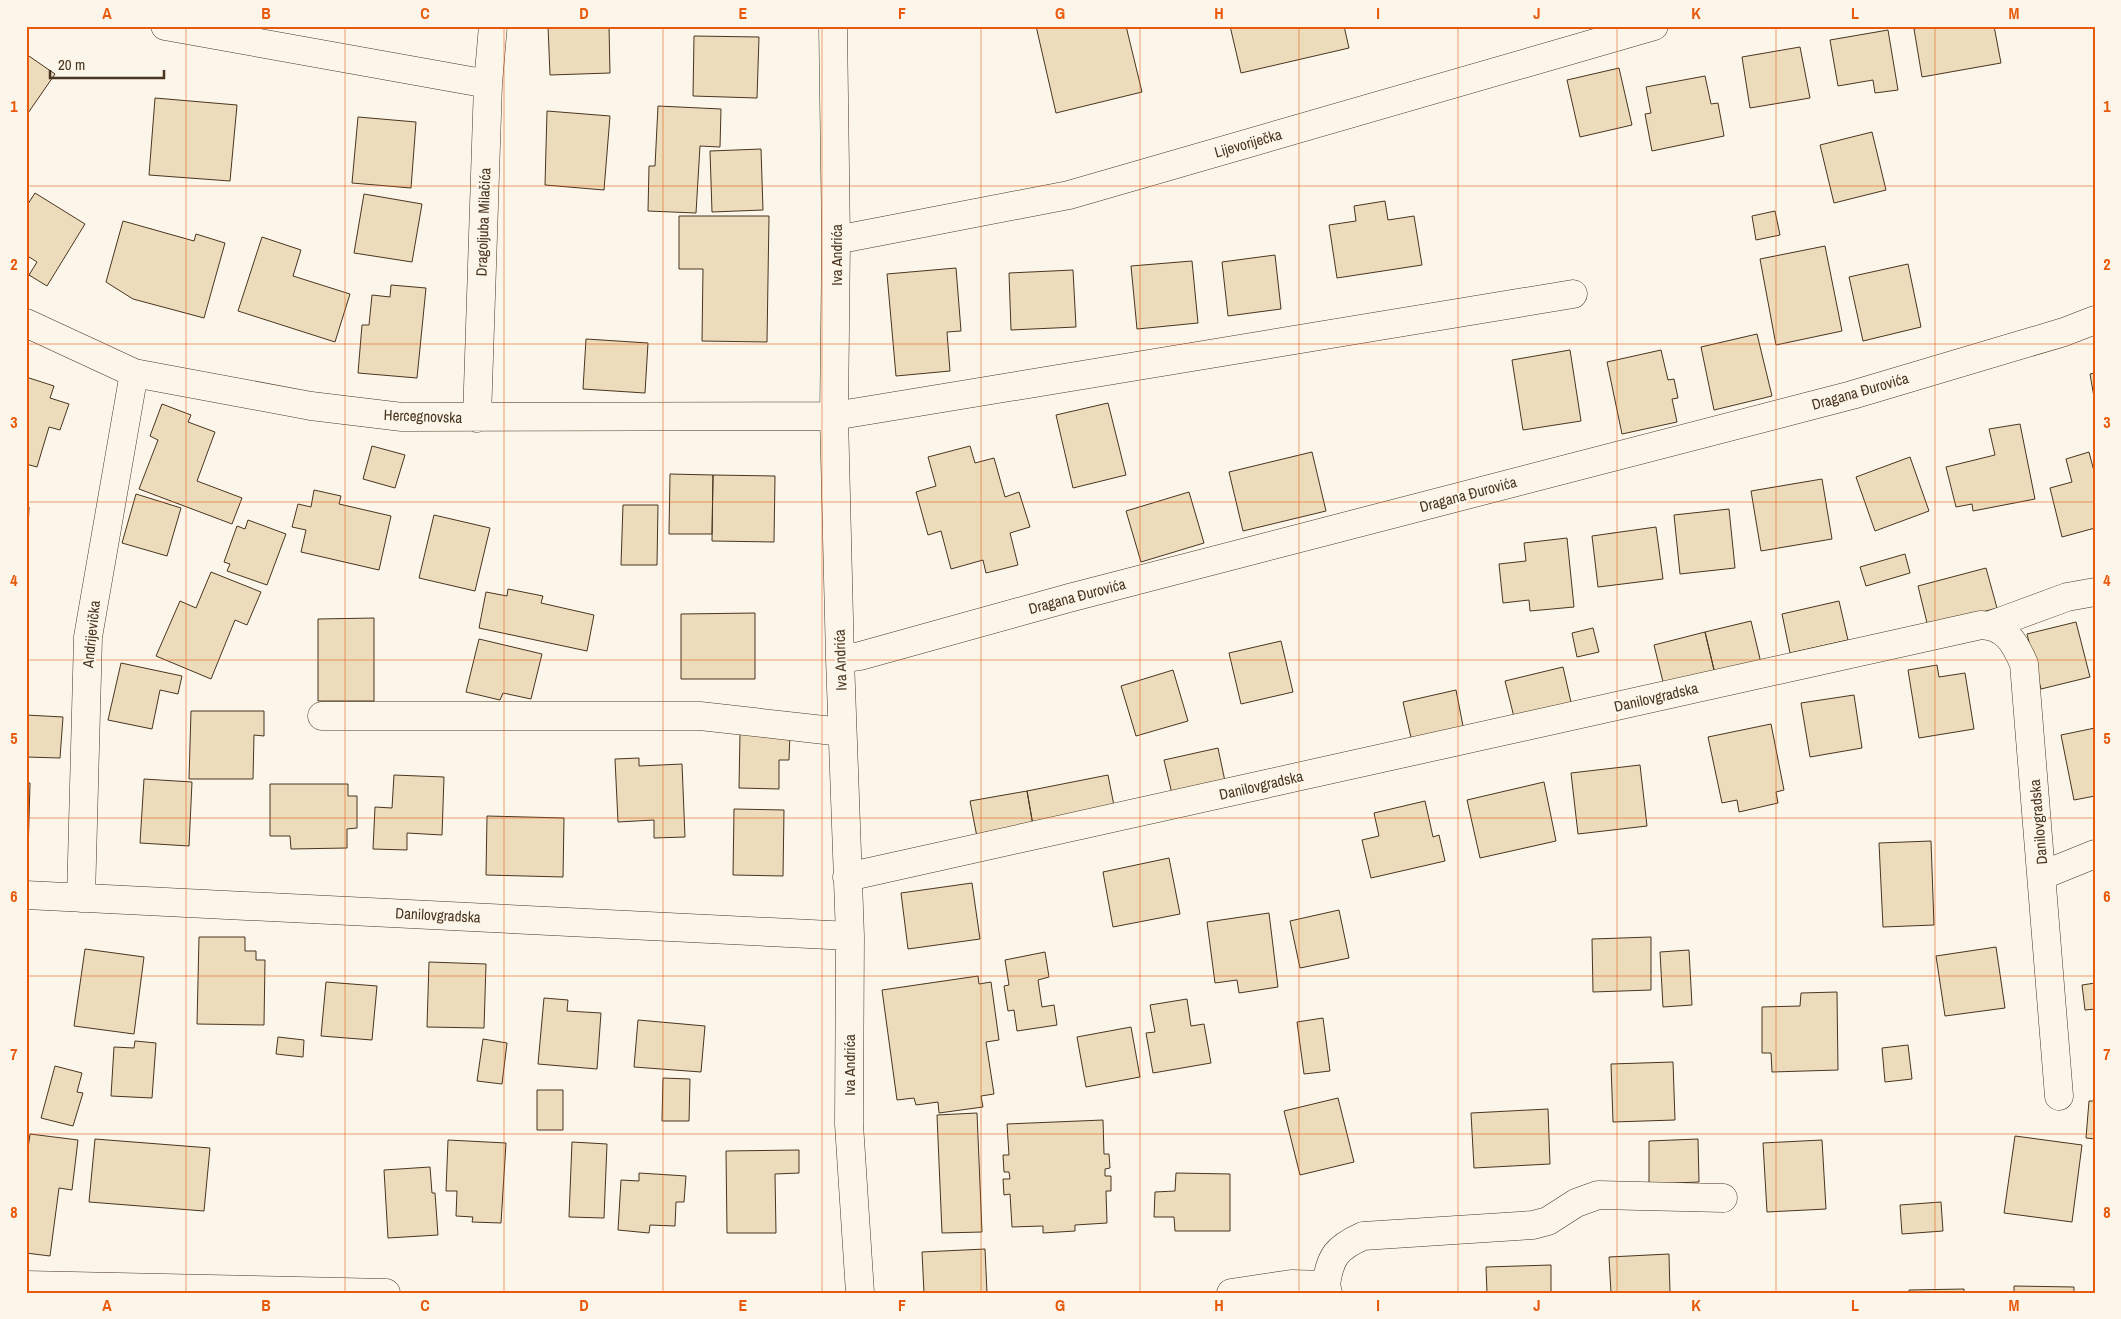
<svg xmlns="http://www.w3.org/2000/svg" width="2121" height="1319" viewBox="0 0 2121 1319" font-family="'Archivo Narrow',sans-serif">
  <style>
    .building { fill: #ecdcbc; stroke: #4a3520 }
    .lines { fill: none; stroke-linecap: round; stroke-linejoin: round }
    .minor-casing { stroke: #4a3520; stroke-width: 29 }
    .minor { stroke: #fbf6e9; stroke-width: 28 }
    .grid { fill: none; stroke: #e8590c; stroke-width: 1; stroke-opacity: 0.55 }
    .labels { text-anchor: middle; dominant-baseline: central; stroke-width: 4; stroke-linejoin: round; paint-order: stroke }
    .street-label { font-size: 15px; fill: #4a3520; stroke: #fbf6e9 }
    .neatline { fill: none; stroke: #e8590c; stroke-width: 2 }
    .grid-label { font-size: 16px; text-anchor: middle; font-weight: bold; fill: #e8590c }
  </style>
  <rect width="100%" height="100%" fill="#fbf6e9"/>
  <path class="building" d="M 548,26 L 609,26 L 610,73 L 550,75 Z
    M 1036,26 L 1126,26 L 1142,92 L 1056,113 Z
    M 1230,26 L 1344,26 L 1349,48 L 1241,73 Z
    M 1929,26 L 1994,26 L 2001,63 L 1922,77 L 1914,29 Z
    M 1888,30 L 1898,90 L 1875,93 L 1873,80 L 1838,86 L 1830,40 Z
    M 694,36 L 759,37 L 757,98 L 693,96 Z
    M 1800,47 L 1810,98 L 1750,108 L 1742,57 Z
    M 26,54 L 55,74 L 26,116 Z
    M 1619,68 L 1632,125 L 1580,137 L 1567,80 Z
    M 1705,76 L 1711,104 L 1718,103 L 1724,136 L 1652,151 L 1645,114 L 1651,113 L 1646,87 Z
    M 155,98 L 237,105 L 230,181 L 149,175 Z
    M 658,106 L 721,109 L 720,147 L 700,146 L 696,213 L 648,211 L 649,166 L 655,166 Z
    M 547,111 L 610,116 L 604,190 L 545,185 Z
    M 358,117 L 416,122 L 411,188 L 352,183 Z
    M 1872,132 L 1886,190 L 1834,203 L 1820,145 Z
    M 761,149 L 763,210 L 712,212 L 710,151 Z
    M 35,193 L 85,224 L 47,286 L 29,275 L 37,262 L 26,255 L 26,207 Z
    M 364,194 L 422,204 L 412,262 L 354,253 Z
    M 1385,201 L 1388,220 L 1414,216 L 1422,265 L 1337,278 L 1329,225 L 1356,221 L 1354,206 Z
    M 1775,211 L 1780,235 L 1756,240 L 1752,216 Z
    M 679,216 L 769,216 L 767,342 L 702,341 L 703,269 L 679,269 Z
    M 123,221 L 194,241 L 196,234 L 225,243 L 204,318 L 133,299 L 106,282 Z
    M 262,237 L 301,250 L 293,276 L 350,294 L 335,342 L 238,311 Z
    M 1825,246 L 1842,331 L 1776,345 L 1760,259 Z
    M 1275,255 L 1281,309 L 1228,316 L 1222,262 Z
    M 1192,261 L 1198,323 L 1137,329 L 1131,266 Z
    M 1908,264 L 1921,327 L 1863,341 L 1849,277 Z
    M 956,268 L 961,331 L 947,332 L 950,371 L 896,376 L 887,274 Z
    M 1073,270 L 1076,327 L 1011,330 L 1009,273 Z
    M 391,285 L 426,288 L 417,378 L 358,373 L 362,325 L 369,325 L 372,295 L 390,297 Z
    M 1757,334 L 1772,396 L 1714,410 L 1701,347 Z
    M 586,339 L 648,343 L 645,393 L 583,389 Z
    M 1570,350 L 1581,421 L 1523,430 L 1512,360 Z
    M 1661,350 L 1668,380 L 1674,379 L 1678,398 L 1672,399 L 1677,422 L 1622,434 L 1607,362 Z
    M 2095,373 L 2095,403 L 2090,374 Z
    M 26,377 L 54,386 L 50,398 L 69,404 L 60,430 L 49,427 L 37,467 L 26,464 Z
    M 1108,403 L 1126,475 L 1073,488 L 1056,415 Z
    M 162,404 L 191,415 L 188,422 L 215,432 L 197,481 L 242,498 L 232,524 L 139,489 L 158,440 L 150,436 Z
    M 2020,424 L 2035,499 L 1973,511 L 1972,504 L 1956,507 L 1946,467 L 1995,455 L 1989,429 Z
    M 372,446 L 405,455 L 395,488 L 363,479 Z
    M 970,446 L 975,463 L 994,458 L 1005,497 L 1019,492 L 1030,527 L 1010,533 L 1018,565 L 986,573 L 983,560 L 951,569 L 941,531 L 928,535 L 916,492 L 936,486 L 928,457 Z
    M 1312,452 L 1326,511 L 1243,531 L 1229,472 Z
    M 2089,452 L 2095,475 L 2095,528 L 2062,537 L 2050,488 L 2072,482 L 2066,459 Z
    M 1910,457 L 1929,511 L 1875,531 L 1856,477 Z
    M 670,474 L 713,475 L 712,534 L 669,534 Z
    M 713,475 L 775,476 L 774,542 L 712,541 Z
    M 1822,479 L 1832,539 L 1761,551 L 1751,491 Z
    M 314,490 L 341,496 L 339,504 L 391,516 L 379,570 L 301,552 L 306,530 L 292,527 L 298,504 L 311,507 Z
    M 1189,492 L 1204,543 L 1141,562 L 1126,511 Z
    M 136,494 L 181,508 L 167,556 L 122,543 Z
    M 623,505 L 658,505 L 657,565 L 621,565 Z
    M 26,507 L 29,507 L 26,572 Z
    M 1729,509 L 1735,568 L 1680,574 L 1674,515 Z
    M 434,515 L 490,528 L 475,591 L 419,578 Z
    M 248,520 L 286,534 L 267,585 L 227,571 L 230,564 L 224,562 L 237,526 L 245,529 Z
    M 1656,527 L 1663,579 L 1598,587 L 1592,536 Z
    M 1567,538 L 1574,607 L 1530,611 L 1529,600 L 1503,603 L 1499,564 L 1526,561 L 1524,543 Z
    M 1905,554 L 1910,573 L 1866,586 L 1860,567 Z
    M 1986,568 L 1997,608 L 1928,627 L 1918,586 Z
    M 211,572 L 261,592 L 247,625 L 235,620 L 211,679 L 156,656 L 180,601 L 196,608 Z
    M 508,589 L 543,596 L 541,603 L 594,615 L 587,651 L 479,628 L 486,592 L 507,596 Z
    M 1839,601 L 1848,640 L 1790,653 L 1782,614 Z
    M 755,613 L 755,679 L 681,679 L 681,614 Z
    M 374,618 L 374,701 L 318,701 L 318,619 Z
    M 1751,621 L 1761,663 L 1715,674 L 1705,632 Z
    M 2076,622 L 2090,677 L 2041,689 L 2027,634 Z
    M 1593,628 L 1599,652 L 1577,657 L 1572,633 Z
    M 1705,632 L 1715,674 L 1664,686 L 1654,645 Z
    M 479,639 L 542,654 L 531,699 L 503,693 L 500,700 L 466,692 Z
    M 1281,641 L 1293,692 L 1241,704 L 1229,653 Z
    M 121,663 L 182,676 L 178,694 L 160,690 L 152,729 L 108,720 Z
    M 1937,665 L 1939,677 L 1965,673 L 1974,729 L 1919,738 L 1908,670 Z
    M 1563,667 L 1573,711 L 1516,725 L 1505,681 Z
    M 1173,670 L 1188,721 L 1136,736 L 1121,686 Z
    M 1456,690 L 1464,731 L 1412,742 L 1403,702 Z
    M 1854,695 L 1862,748 L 1810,757 L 1801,703 Z
    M 191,711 L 264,711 L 264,736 L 254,735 L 253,779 L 189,779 Z
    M 26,715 L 63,717 L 60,758 L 26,757 Z
    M 1771,724 L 1784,790 L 1776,792 L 1778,803 L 1739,812 L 1737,800 L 1722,803 L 1708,737 Z
    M 2095,728 L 2095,796 L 2074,800 L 2061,735 Z
    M 740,733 L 790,733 L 789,760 L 779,760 L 779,789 L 739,788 Z
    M 1218,748 L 1226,786 L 1173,798 L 1164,760 Z
    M 639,758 L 639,766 L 682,764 L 685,837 L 654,838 L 654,820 L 618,822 L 615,759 Z
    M 1640,765 L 1647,826 L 1578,834 L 1571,773 Z
    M 394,775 L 444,777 L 442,835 L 407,833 L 407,850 L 373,849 L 375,807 L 392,808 Z
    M 1108,775 L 1116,816 L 1034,831 L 1027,791 Z
    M 144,779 L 192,782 L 189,846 L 140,843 Z
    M 1544,782 L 1556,841 L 1480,858 L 1467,800 Z
    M 26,783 L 30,783 L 28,854 L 26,854 Z
    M 270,784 L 348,784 L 348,796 L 357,796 L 357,828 L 347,829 L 347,848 L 291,849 L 290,836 L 270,836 Z
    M 1027,791 L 1034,831 L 978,842 L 970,801 Z
    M 1425,801 L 1433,837 L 1439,835 L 1445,861 L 1371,878 L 1362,840 L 1379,836 L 1374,813 Z
    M 734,809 L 784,810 L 783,876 L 733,875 Z
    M 487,816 L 564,818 L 563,877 L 486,875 Z
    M 1931,841 L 1934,925 L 1883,927 L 1879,843 Z
    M 1169,858 L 1180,914 L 1113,927 L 1103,872 Z
    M 972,883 L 980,939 L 908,949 L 901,893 Z
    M 1339,910 L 1349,958 L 1300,968 L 1290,921 Z
    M 1269,913 L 1278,987 L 1239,993 L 1237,980 L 1215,983 L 1207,922 Z
    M 199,937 L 245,937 L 245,951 L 256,951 L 256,960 L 265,960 L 264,1025 L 197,1024 Z
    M 1651,937 L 1651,990 L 1593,992 L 1592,939 Z
    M 1996,947 L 2005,1008 L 1945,1016 L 1936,956 Z
    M 85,949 L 144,957 L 134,1034 L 74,1026 Z
    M 1689,950 L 1692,1005 L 1663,1007 L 1660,952 Z
    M 1045,952 L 1049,977 L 1038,980 L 1042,1007 L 1054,1005 L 1057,1025 L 1017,1031 L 1014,1010 L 1008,1011 L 1004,986 L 1009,985 L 1005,960 Z
    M 429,962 L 486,964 L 484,1028 L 427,1027 Z
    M 978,976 L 979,984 L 991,982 L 999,1040 L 986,1042 L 994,1094 L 981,1096 L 983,1107 L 939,1113 L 938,1102 L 916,1105 L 914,1098 L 897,1100 L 882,990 Z
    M 326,982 L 377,986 L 372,1040 L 321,1036 Z
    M 2095,983 L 2095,1009 L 2085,1010 L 2082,985 Z
    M 1837,992 L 1838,1070 L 1772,1072 L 1771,1053 L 1762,1053 L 1762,1007 L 1800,1006 L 1801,993 Z
    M 544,998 L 568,1000 L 567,1011 L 601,1013 L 597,1069 L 538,1064 Z
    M 1187,999 L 1191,1026 L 1204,1024 L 1211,1063 L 1153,1073 L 1146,1033 L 1155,1032 L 1150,1005 Z
    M 1323,1018 L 1330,1071 L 1304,1074 L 1297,1022 Z
    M 638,1020 L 705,1026 L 701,1072 L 634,1067 Z
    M 1131,1027 L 1140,1077 L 1086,1087 L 1077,1037 Z
    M 278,1037 L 304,1040 L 303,1057 L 276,1054 Z
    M 483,1039 L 507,1043 L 502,1084 L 477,1081 Z
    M 135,1041 L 156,1043 L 152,1098 L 111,1096 L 114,1047 L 134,1048 Z
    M 1908,1045 L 1912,1079 L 1885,1082 L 1882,1048 Z
    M 1673,1062 L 1675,1120 L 1613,1122 L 1611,1064 Z
    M 55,1066 L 82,1073 L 77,1092 L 83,1093 L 73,1126 L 41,1118 Z
    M 663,1078 L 690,1079 L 689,1121 L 662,1121 Z
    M 537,1090 L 563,1090 L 563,1130 L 537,1130 Z
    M 1338,1098 L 1354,1162 L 1300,1175 L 1284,1111 Z
    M 2089,1101 L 2095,1101 L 2095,1139 L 2086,1138 Z
    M 1548,1109 L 1550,1164 L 1474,1168 L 1471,1113 Z
    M 977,1113 L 982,1232 L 942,1233 L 937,1115 Z
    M 1103,1120 L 1104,1154 L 1109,1154 L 1110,1168 L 1105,1169 L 1105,1176 L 1111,1176 L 1111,1191 L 1106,1191 L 1107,1223 L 1075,1225 L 1075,1231 L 1043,1233 L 1043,1226 L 1012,1227 L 1010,1194 L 1004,1195 L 1003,1179 L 1010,1179 L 1009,1172 L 1004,1172 L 1003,1155 L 1009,1155 L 1007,1124 Z
    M 30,1134 L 78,1140 L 72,1190 L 59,1188 L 50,1256 L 26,1253 L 26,1163 Z
    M 2015,1136 L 2082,1145 L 2072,1222 L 2004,1213 Z
    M 95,1139 L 210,1148 L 204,1211 L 89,1202 Z
    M 1698,1139 L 1699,1182 L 1649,1184 L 1649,1141 Z
    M 448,1140 L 506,1143 L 501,1223 L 472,1222 L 473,1217 L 456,1216 L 457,1191 L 446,1191 Z
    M 1822,1140 L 1826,1209 L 1767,1212 L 1763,1143 Z
    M 572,1142 L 607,1144 L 604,1218 L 569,1217 Z
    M 799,1150 L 799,1173 L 775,1174 L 776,1233 L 727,1233 L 726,1151 Z
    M 430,1167 L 432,1193 L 435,1193 L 438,1235 L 388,1238 L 384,1170 Z
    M 639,1173 L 686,1176 L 684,1202 L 676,1202 L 675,1226 L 650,1225 L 649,1233 L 618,1230 L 621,1180 L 639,1181 Z
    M 1176,1173 L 1230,1174 L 1230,1231 L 1175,1231 L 1174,1217 L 1154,1217 L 1155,1192 L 1175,1191 Z
    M 1941,1202 L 1943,1231 L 1902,1234 L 1900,1205 Z
    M 985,1249 L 987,1293 L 924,1293 L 922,1252 Z
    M 1669,1254 L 1670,1293 L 1611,1293 L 1609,1257 Z
    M 1551,1265 L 1551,1293 L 1487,1293 L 1486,1267 Z
    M 2014,1286 L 2074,1287 L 2074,1293 L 2014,1293 Z
    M 1964,1289 L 1964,1293 L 1909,1293 L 1909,1290 Z"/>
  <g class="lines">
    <g class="minor-casing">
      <path id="minor" d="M 165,26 L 488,84
        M 833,26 L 836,240 L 834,416 L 840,659 L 850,936 L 849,1124 L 860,1293
        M 836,240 L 1069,195 L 1654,26
        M 26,323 L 134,373 L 311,406 L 402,417 L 834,416 L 1573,294
        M 477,418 L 488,84 L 493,26
        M 1991,625 L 2067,597 L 2095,592
        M 840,659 L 860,656 L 1069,598 L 1852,395 L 2064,332 L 2095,320
        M 322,716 L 700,716 L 842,732
        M 2043,875 L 2095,854
        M 847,877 L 1981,625 C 2006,626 2015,643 2024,664 L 2059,1096
        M 26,895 L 850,936
        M 81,898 L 88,637 L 134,373
        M 26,1285 L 386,1293
        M 1326,1285 C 1330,1257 1336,1248 1363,1236 L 1533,1225 L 1548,1221 L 1576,1203 L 1598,1195 L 1723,1198
        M 1231,1293 L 1291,1284 L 1326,1285 L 1328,1293"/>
    </g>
    <use href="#minor" class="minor"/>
  </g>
  <path class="grid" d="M 186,26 L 186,1293M 345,26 L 345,1293M 504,26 L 504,1293M 663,26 L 663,1293M 822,26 L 822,1293M 981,26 L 981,1293M 1140,26 L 1140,1293M 1299,26 L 1299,1293M 1458,26 L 1458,1293M 1617,26 L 1617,1293M 1776,26 L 1776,1293M 1935,26 L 1935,1293M 26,186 L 2095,186M 26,344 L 2095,344M 26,502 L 2095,502M 26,660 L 2095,660M 26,818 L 2095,818M 26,976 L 2095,976M 26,1134 L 2095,1134"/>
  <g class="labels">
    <g class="street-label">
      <text transform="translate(1248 143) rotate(-16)">Lijevoriječka</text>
      <text transform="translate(483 222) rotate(-88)">Dragoljuba Milačića</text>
      <text transform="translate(836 255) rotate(-90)">Iva Andrića</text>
      <text transform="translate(1860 391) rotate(-16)">Dragana Đurovića</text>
      <text transform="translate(423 416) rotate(2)">Hercegnovska</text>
      <text transform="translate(1468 494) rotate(-15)">Dragana Đurovića</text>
      <text transform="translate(1077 596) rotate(-15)">Dragana Đurovića</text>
      <text transform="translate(91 634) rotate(-84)">Andrijevička</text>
      <text transform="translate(840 660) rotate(-92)">Iva Andrića</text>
      <text transform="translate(1656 697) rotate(-13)">Danilovgradska</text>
      <text transform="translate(1261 785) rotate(-13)">Danilovgradska</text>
      <text transform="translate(2038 822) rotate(-95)">Danilovgradska</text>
      <text transform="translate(438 915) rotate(3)">Danilovgradska</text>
      <text transform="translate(849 1065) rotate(-90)">Iva Andrića</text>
    </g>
  </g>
  <rect width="2121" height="1319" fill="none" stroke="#fbf6e9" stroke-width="55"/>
  <path d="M50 70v8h114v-8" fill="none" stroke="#4a3520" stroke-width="2.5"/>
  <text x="58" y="70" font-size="15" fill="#4a3520" stroke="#fbf6e9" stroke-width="4" paint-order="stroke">20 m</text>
  <rect x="28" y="28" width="2066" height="1264" class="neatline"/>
  <g class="grid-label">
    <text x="107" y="19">A</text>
    <text x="266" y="19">B</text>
    <text x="425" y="19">C</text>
    <text x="584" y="19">D</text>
    <text x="743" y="19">E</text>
    <text x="902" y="19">F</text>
    <text x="1060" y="19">G</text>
    <text x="1219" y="19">H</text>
    <text x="1378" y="19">I</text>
    <text x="1537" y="19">J</text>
    <text x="1696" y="19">K</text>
    <text x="1855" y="19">L</text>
    <text x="2014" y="19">M</text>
    <text x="14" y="112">1</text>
    <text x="2107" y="112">1</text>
    <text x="14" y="270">2</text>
    <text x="2107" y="270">2</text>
    <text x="14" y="428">3</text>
    <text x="2107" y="428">3</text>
    <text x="14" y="586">4</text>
    <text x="2107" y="586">4</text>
    <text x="14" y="744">5</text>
    <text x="2107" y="744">5</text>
    <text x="14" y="902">6</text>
    <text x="2107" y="902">6</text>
    <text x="14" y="1060">7</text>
    <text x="2107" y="1060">7</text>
    <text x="14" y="1218">8</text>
    <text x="2107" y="1218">8</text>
    <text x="107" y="1311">A</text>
    <text x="266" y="1311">B</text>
    <text x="425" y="1311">C</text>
    <text x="584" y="1311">D</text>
    <text x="743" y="1311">E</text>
    <text x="902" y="1311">F</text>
    <text x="1060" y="1311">G</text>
    <text x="1219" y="1311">H</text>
    <text x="1378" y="1311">I</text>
    <text x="1537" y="1311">J</text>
    <text x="1696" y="1311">K</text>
    <text x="1855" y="1311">L</text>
    <text x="2014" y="1311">M</text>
  </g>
</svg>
